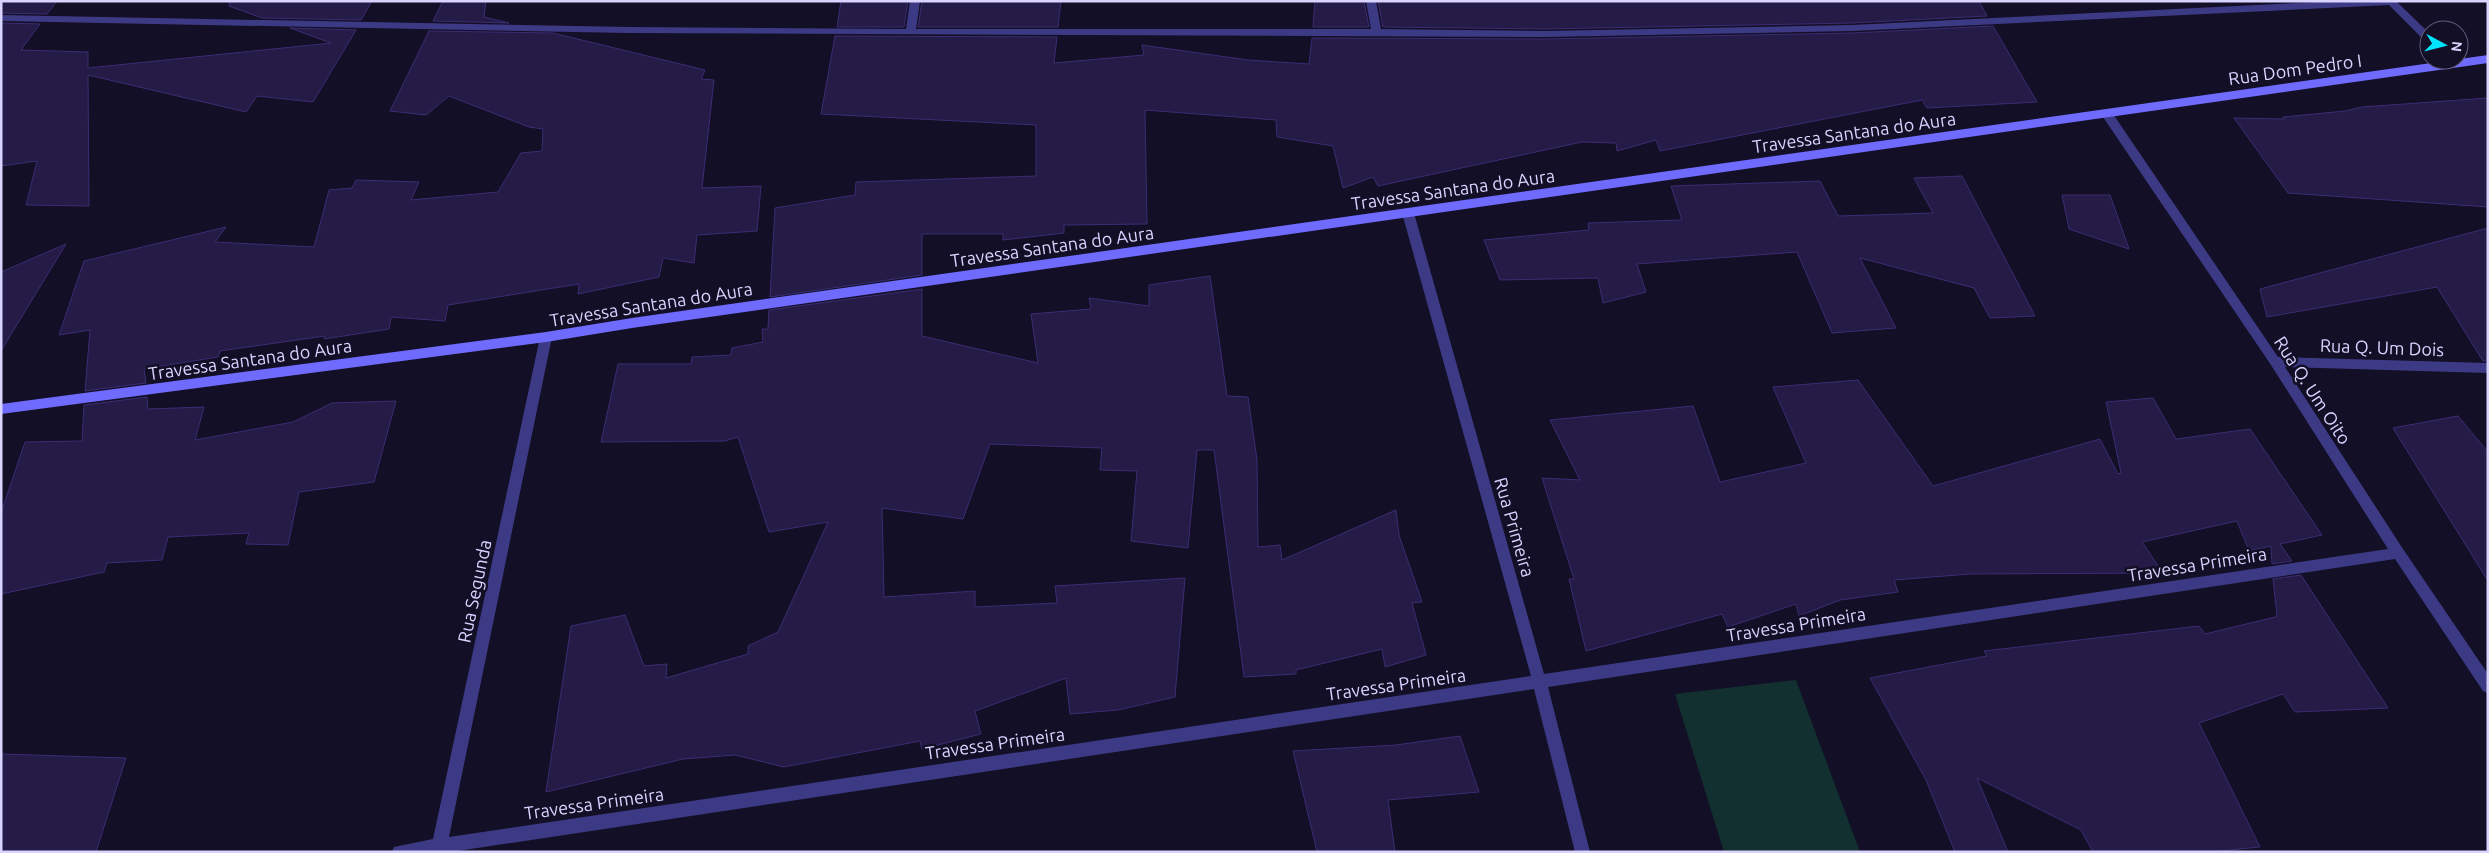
<svg xmlns="http://www.w3.org/2000/svg" width="2489" height="853" viewBox="0 0 2489 853" font-family="Ubuntu,sans-serif">
  <style>
    .green { fill: #12302f }
    .building { fill: #241b47; stroke: #3b2d73 }
    .lines { fill: none; stroke-linecap: round; stroke-linejoin: round }
    .street { fill: #3d3a85; fill-rule: evenodd }
    .secondary { fill: #6f6bff; fill-rule: evenodd }
    .labels { text-anchor: middle; dominant-baseline: central; stroke-width: 5; stroke-linejoin: round; paint-order: stroke }
    .street-label { font-size: 18px; fill: #d9d4ff; stroke: #130f26 }
  </style>
  <rect width="100%" height="100%" fill="#130f26"/>
  <path class="green" d="M 1796,680 L 1860,852 L 1724,852 L 1675,694 Z"/>
  <path class="building" d="M 1,1 L 57,1 L 47,14 L 1,13 Z
    M 230,1 L 372,1 L 361,20 L 262,18 L 229,6 Z
    M 443,1 L 486,1 L 484,17 L 509,23 L 433,21 Z
    M 841,1 L 908,1 L 904,27 L 837,27 Z
    M 922,1 L 1061,1 L 1058,27 L 918,27 Z
    M 1315,1 L 1364,1 L 1369,27 L 1313,27 Z
    M 1378,1 L 1979,1 L 1987,16 L 1852,23 L 1545,29 L 1383,27 Z
    M 1,23 L 40,24 L 21,50 L 88,52 L 88,68 L 331,43 L 290,28 L 356,30 L 313,102 L 257,96 L 246,112 L 88,75 L 89,206 L 26,205 L 37,161 L 1,166 Z
    M 1993,26 L 2037,102 L 1927,108 L 1922,100 L 1660,151 L 1656,140 L 1617,151 L 1616,143 L 1582,142 L 1378,186 L 1373,177 L 1343,188 L 1333,146 L 1277,137 L 1276,120 L 1145,110 L 1147,224 L 1064,225 L 1064,233 L 1003,240 L 1003,234 L 922,234 L 922,275 L 770,297 L 775,208 L 855,195 L 856,182 L 1036,176 L 1036,125 L 821,114 L 835,36 L 1057,37 L 1054,63 L 1144,55 L 1142,45 L 1248,60 L 1309,64 L 1312,38 L 1545,39 L 1852,33 Z
    M 429,31 L 553,33 L 705,70 L 701,79 L 714,80 L 702,188 L 761,186 L 757,231 L 697,235 L 694,263 L 663,258 L 659,277 L 578,294 L 579,284 L 448,305 L 445,321 L 391,317 L 389,329 L 324,339 L 325,336 L 220,351 L 218,357 L 144,369 L 146,383 L 85,391 L 90,330 L 59,335 L 84,261 L 226,227 L 215,242 L 314,247 L 329,190 L 352,188 L 356,180 L 419,182 L 411,200 L 498,192 L 521,153 L 542,151 L 543,129 L 529,127 L 449,96 L 426,115 L 390,111 Z
    M 2488,98 L 2488,207 L 2288,193 L 2234,118 L 2284,119 L 2283,117 L 2345,111 L 2362,107 Z
    M 1962,176 L 2035,316 L 1990,318 L 1974,288 L 1860,258 L 1896,328 L 1832,333 L 1797,252 L 1637,264 L 1646,292 L 1603,303 L 1598,278 L 1500,280 L 1484,240 L 1589,230 L 1588,223 L 1682,220 L 1671,186 L 1820,181 L 1838,216 L 1933,213 L 1914,178 Z
    M 2062,195 L 2110,195 L 2129,249 L 2069,229 Z
    M 2488,228 L 2488,361 L 2483,361 L 2437,287 L 2267,317 L 2260,289 Z
    M 66,244 L 1,351 L 1,272 Z
    M 1210,276 L 1227,396 L 1248,397 L 1257,460 L 1258,547 L 1280,545 L 1282,560 L 1396,510 L 1399,535 L 1422,602 L 1412,603 L 1426,655 L 1385,667 L 1382,649 L 1296,670 L 1296,674 L 1244,677 L 1214,450 L 1197,450 L 1188,548 L 1131,541 L 1137,471 L 1100,470 L 1102,448 L 990,444 L 963,519 L 882,508 L 884,597 L 975,591 L 975,607 L 1057,603 L 1055,586 L 1185,578 L 1175,697 L 1118,710 L 1070,714 L 1066,678 L 975,711 L 981,734 L 922,749 L 920,741 L 784,767 L 735,755 L 683,759 L 546,792 L 571,626 L 625,615 L 644,666 L 667,664 L 666,678 L 748,654 L 748,646 L 778,632 L 828,522 L 769,532 L 738,437 L 725,441 L 601,442 L 618,364 L 691,364 L 692,357 L 731,355 L 732,348 L 763,342 L 762,329 L 768,329 L 769,310 L 922,289 L 922,336 L 1038,363 L 1031,314 L 1091,309 L 1089,298 L 1149,306 L 1149,285 Z
    M 1858,380 L 1933,486 L 2100,439 L 2118,474 L 2121,473 L 2106,402 L 2153,398 L 2176,439 L 2250,429 L 2322,535 L 2280,544 L 2292,561 L 2272,564 L 2271,546 L 2249,551 L 2237,521 L 2142,542 L 2163,573 L 1970,574 L 1894,580 L 1898,592 L 1840,600 L 1799,616 L 1796,604 L 1728,627 L 1722,614 L 1586,651 L 1569,579 L 1574,579 L 1542,478 L 1580,480 L 1550,420 L 1693,406 L 1720,482 L 1806,463 L 1773,387 Z
    M 147,397 L 148,409 L 204,407 L 195,440 L 293,422 L 332,403 L 396,401 L 374,482 L 299,492 L 288,545 L 246,544 L 249,533 L 168,537 L 162,560 L 107,563 L 104,572 L 1,594 L 1,513 L 25,442 L 82,441 L 84,405 Z
    M 2458,416 L 2488,452 L 2488,581 L 2393,428 Z
    M 2301,575 L 2388,708 L 2295,712 L 2283,694 L 2199,723 L 2260,847 L 2209,852 L 2093,852 L 2081,830 L 1977,778 L 2008,852 L 1955,852 L 1926,780 L 1870,678 L 1987,656 L 1984,651 L 2199,626 L 2205,634 L 2275,617 L 2277,615 L 2273,579 Z
    M 1460,736 L 1479,792 L 1388,800 L 1395,852 L 1317,852 L 1293,751 L 1396,745 Z
    M 1,754 L 126,758 L 96,852 L 1,852 Z"/>
  <g class="lines">
    <path class="street" d="M 910,1 L 920,1 L 916,29 L 1371,29 L 1366,1 L 1376,1 L 1381,29 L 1545,31 L 1852,25 L 2338,1 L 2396,1 L 2429,33 L 2429,42 L 2425,41 L 2389,5 L 1852,31 L 1545,37 L 628,33 L 1,21 L 1,15 L 628,27 L 906,29 Z
      M 2107,110 L 2111,111 L 2278,357 L 2488,363 L 2488,373 L 2285,367 L 2403,549 L 2488,674 L 2488,693 L 2483,691 L 2395,559 L 1548,687 L 1590,852 L 1575,852 L 1534,689 L 451,852 L 392,852 L 394,847 L 433,839 L 540,337 L 546,332 L 552,337 L 449,837 L 1531,676 L 1402,213 L 1408,209 L 1414,213 L 1544,674 L 2388,549 L 2271,365 L 2103,117 L 2103,111 Z"/>
    <path class="secondary" d="M 2488,55 L 2488,63 L 632,328 L 546,342 L 1,414 L 1,404 L 546,332 L 632,318 Z"/>
  </g>
  <g class="labels">
    <g class="street-label">
      <text transform="translate(2295 69) rotate(-8)">Rua Dom Pedro I</text>
      <text transform="translate(1854 132) rotate(-8)">Travessa Santana do Aura</text>
      <text transform="translate(1453 189) rotate(-8)">Travessa Santana do Aura</text>
      <text transform="translate(1052 246) rotate(-8)">Travessa Santana do Aura</text>
      <text transform="translate(651 304) rotate(-9)">Travessa Santana do Aura</text>
      <text transform="translate(2382 347) rotate(2)">Rua Q. Um Dois</text>
      <text transform="translate(250 359) rotate(-8)">Travessa Santana do Aura</text>
      <text transform="translate(2313 390) rotate(57)">Rua Q. Um Oito</text>
      <text transform="translate(1515 527) rotate(74)">Rua Primeira</text>
      <text transform="translate(2197 564) rotate(-9)">Travessa Primeira</text>
      <text transform="translate(474 591) rotate(-78)">Rua Segunda</text>
      <text transform="translate(1796 624) rotate(-9)">Travessa Primeira</text>
      <text transform="translate(1396 684) rotate(-8)">Travessa Primeira</text>
      <text transform="translate(995 743) rotate(-8)">Travessa Primeira</text>
      <text transform="translate(594 803) rotate(-8)">Travessa Primeira</text>
    </g>
  </g>
  <rect width="2489" height="853" fill="none" stroke="#d9d4ff" stroke-width="5"/>
  <g transform="translate(2444 45) rotate(97)"><circle r="24" fill="#130f26" stroke="#625e7d"/>
  <path d="M0-4L9 19L0 12L-9 19Z" fill="#00e5ff"/>
  <text y="-8" font-size="14" font-weight="bold" text-anchor="middle" fill="#d9d4ff">N</text>
  </g>
</svg>
